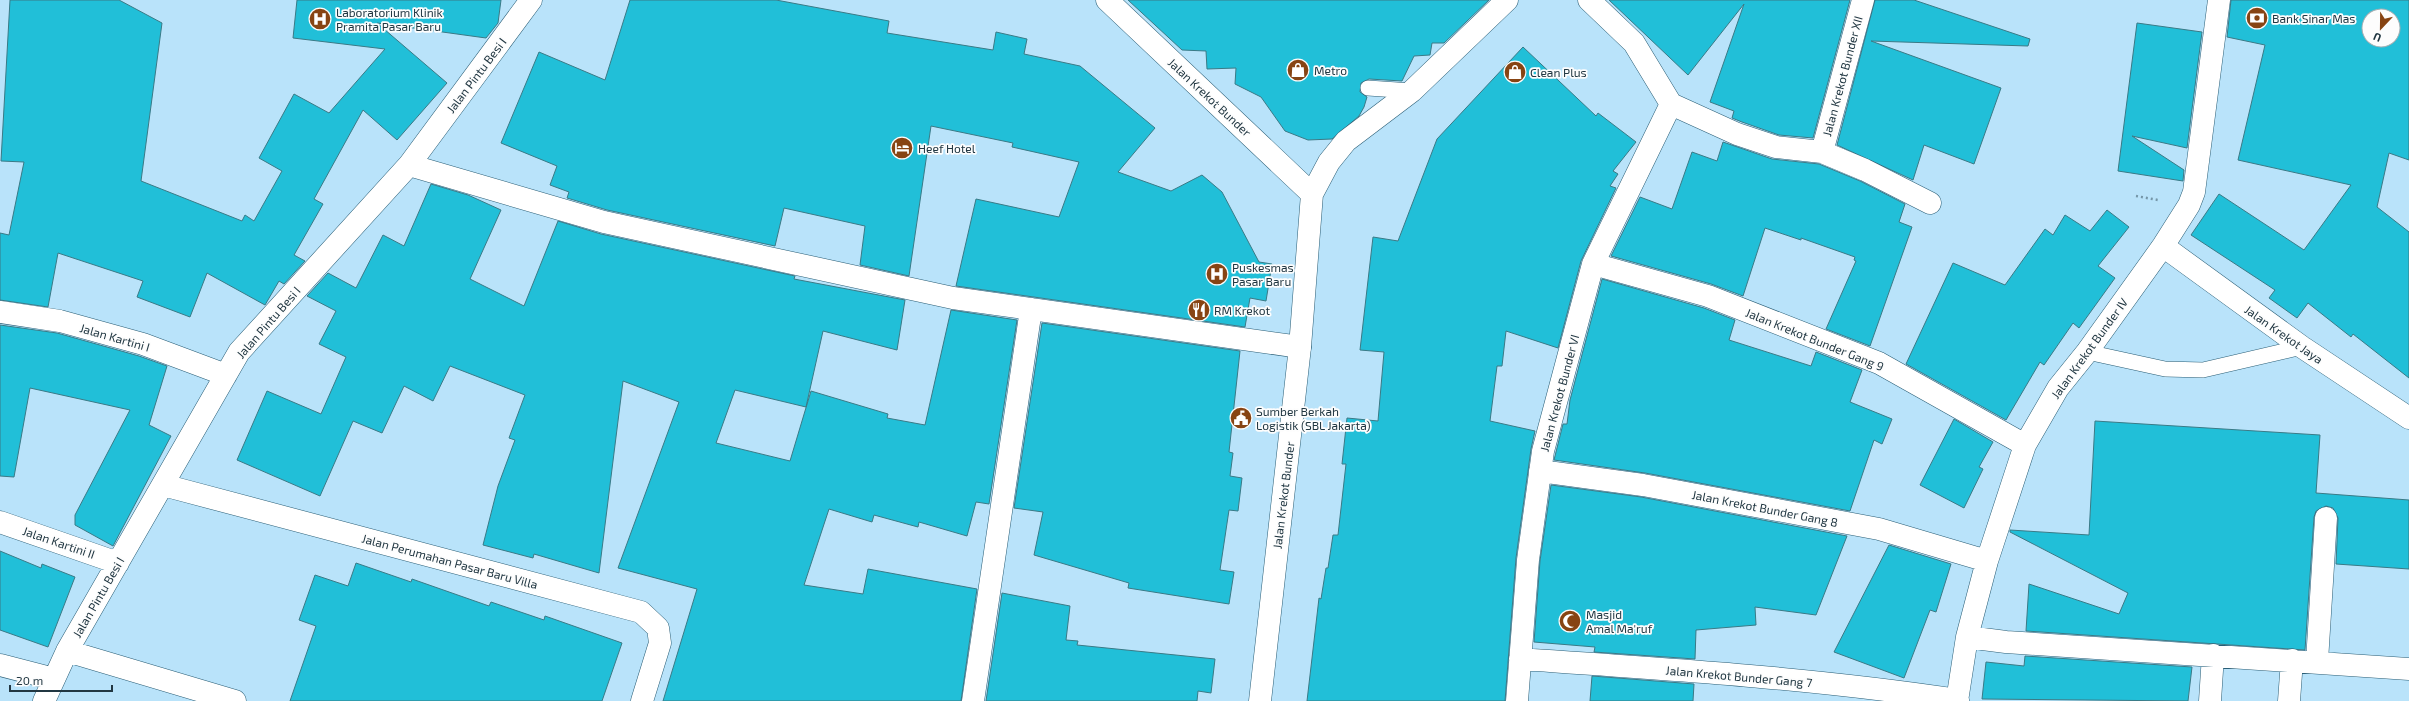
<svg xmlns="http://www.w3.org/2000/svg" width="2409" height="701" viewBox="0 0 2409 701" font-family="'Exo 2',sans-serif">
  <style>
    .building { fill: #21bfd8; stroke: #3a7a86; fill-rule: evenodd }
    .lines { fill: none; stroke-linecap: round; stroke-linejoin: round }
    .service-casing { stroke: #2a5e76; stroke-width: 16 }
    .minor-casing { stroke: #2a5e76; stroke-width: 23 }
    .tertiary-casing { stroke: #2a5e76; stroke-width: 23 }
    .path { stroke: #7596a8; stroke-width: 2.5; stroke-dasharray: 2 3; stroke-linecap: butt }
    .service { stroke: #fff; stroke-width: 15 }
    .minor { stroke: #fff; stroke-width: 22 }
    .tertiary { stroke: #fff; stroke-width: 22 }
    .labels { text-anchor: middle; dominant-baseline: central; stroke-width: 3.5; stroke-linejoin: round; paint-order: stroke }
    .poi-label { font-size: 12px; fill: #213742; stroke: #fdfdfd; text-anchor: start }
    .street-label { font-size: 12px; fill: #213742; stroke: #fdfdfd }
  </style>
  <rect width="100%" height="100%" fill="#b9e3fa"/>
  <path class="building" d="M 10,0 L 119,0 L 162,23 L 141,181 L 242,221 L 245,215 L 254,221 L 282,171 L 259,158 L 294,94 L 329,113 L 385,49 L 293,38 L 297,0 L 501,0 L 498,23 L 486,38 L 377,23 L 447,83 L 397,140 L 363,110 L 314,199 L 323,204 L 294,255 L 305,261 L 284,284 L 279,281 L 265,305 L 207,273 L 190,317 L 137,297 L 143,281 L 58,253 L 48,307 L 0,300 L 0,233 L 9,235 L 24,162 L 1,161 Z
    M 630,0 L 776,0 L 889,21 L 887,33 L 993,50 L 996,32 L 1027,39 L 1024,54 L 1080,66 L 1155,128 L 1118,172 L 1171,191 L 1202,175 L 1222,192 L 1259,262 L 1272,264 L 1266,301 L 1250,298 L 1245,327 L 956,286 L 976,199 L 1059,217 L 1079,162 L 1012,147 L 1013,143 L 931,126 L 909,276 L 860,265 L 865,226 L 784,208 L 775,246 L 607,210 L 567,198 L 569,192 L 550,185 L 557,166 L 501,143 L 539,52 L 605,80 Z
    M 1128,0 L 1489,0 L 1444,43 L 1432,43 L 1430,55 L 1414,56 L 1402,81 L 1369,79 L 1361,83 L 1360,92 L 1367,97 L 1364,107 L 1359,116 L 1332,139 L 1308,140 L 1285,131 L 1261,97 L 1235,84 L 1236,68 L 1207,69 L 1206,51 L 1182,50 Z
    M 1609,0 L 1850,0 L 1813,138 L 1779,135 L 1742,122 L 1732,118 L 1734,111 L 1710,102 L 1744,4 L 1688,75 Z
    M 1875,0 L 1914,0 L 2030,39 L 2028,46 L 1871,41 L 2001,88 L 1974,164 L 1924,145 L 1913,180 L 1837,145 Z
    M 2231,0 L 2409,0 L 2409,160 L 2389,153 L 2377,207 L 2409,232 L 2409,378 L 2353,334 L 2351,337 L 2308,303 L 2297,318 L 2269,298 L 2275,290 L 2191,235 L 2219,194 L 2304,250 L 2351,185 L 2238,160 L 2265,45 L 2227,37 ZM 2369,16 L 2393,16 L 2393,40 L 2369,40 Z
    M 2137,23 L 2202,32 L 2187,148 L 2132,136 L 2184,170 L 2183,181 L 2118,171 Z
    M 1523,47 L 1596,116 L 1598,113 L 1636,142 L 1613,171 L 1618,174 L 1610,186 L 1616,188 L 1581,261 L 1558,348 L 1506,331 L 1502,366 L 1497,366 L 1490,421 L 1535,431 L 1531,449 L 1516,558 L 1505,701 L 1307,701 L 1319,598 L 1321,599 L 1326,568 L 1328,568 L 1333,535 L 1338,535 L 1346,464 L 1342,464 L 1347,418 L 1378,421 L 1384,352 L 1360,350 L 1373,237 L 1398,241 L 1437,139 Z
    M 1723,142 L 1772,159 L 1819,164 L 1860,181 L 1905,204 L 1899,222 L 1912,227 L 1870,346 L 1826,329 L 1856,261 L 1854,260 L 1855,257 L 1801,238 L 1801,240 L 1765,228 L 1743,296 L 1711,284 L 1611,256 L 1640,197 L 1672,209 L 1692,152 L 1717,161 Z
    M 431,184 L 468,195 L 501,210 L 470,279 L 524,306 L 558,221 L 601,234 L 795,276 L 794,279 L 905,300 L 897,350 L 823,331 L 806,407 L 735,390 L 716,443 L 790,461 L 811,391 L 888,414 L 887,418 L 925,425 L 951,310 L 1017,320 L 989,504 L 976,502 L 967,536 L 919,522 L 918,527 L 874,515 L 872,522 L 829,509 L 804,585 L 863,594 L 868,569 L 977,589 L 961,701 L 663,701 L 697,589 L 618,568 L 679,402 L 623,381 L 599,573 L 534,554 L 533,558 L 483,545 L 498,486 L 515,440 L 509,438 L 525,395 L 450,366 L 433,401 L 404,386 L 382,433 L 353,421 L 320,496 L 237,460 L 267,391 L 321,414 L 346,357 L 319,344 L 336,311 L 307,296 L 328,273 L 356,288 L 383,235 L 404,246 Z
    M 2107,210 L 2129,227 L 2098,266 L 2115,278 L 2079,328 L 2073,323 L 2044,365 L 2040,362 L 2006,420 L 1906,364 L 1953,263 L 2005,285 L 2045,229 L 2053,235 L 2065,215 L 2090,231 Z
    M 1602,279 L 1704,308 L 1735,320 L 1729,340 L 1811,366 L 1816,352 L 1862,370 L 1850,402 L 1892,419 L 1882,444 L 1874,440 L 1850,511 L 1645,473 L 1554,460 L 1563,424 L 1567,424 L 1570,400 Z
    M 1042,323 L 1240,351 L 1229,452 L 1233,453 L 1230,476 L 1242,478 L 1238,511 L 1229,510 L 1220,570 L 1234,572 L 1229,604 L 1128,588 L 1129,583 L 1034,555 L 1043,512 L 1014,508 Z
    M 0,325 L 57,333 L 139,356 L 167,366 L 149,425 L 171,436 L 113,546 L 75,525 L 75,515 L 130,410 L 30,388 L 14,477 L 0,476 Z
    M 1954,419 L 1993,442 L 1979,467 L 1983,469 L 1964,508 L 1920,485 Z
    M 2095,421 L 2320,435 L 2316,493 L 2409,500 L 2409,569 L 2336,564 L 2338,518 L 2333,508 L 2326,506 L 2316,511 L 2314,517 L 2305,650 L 2026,631 L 2029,584 L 2119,614 L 2128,593 L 2010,532 L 2010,530 L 2089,535 Z
    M 1551,485 L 1641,497 L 1847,536 L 1816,615 L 1755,607 L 1756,625 L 1696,630 L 1695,659 L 1594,652 L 1595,647 L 1534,642 L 1540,561 Z
    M 1889,545 L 1951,564 L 1936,612 L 1930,610 L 1904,678 L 1834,652 Z
    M 0,551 L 41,568 L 42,564 L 75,577 L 48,647 L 0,630 Z
    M 356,563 L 411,582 L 412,579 L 489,606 L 491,602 L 544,620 L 545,616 L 622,643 L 602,701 L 290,701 L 316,626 L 299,620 L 315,575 L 348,586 Z
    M 1002,593 L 1070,606 L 1066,640 L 1078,641 L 1077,645 L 1215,659 L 1211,693 L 1198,691 L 1197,701 L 986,701 Z
    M 2025,656 L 2192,667 L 2188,701 L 1982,699 L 1986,662 L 2024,666 Z
    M 1592,676 L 1694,684 L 1693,701 L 1590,701 Z"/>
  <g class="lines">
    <g class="service-casing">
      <path id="service" d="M 1368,88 L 1412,91
        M 2087,352 L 2165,369 L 2203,370 L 2302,347"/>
    </g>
    <g class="minor-casing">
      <path id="minor" d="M 1589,0 L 1634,43 L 1671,104 L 1737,134 L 1776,147 L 1822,152 L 1865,170 L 1930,203
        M 1822,152 L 1863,0
        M 409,165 L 604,222 L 953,298 L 1300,347
        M 2163,246 L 2302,347 L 2409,418
        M 1593,264 L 1708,296 L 1879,363 L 2025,445
        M 0,312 L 60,321 L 143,344 L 226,375
        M 1540,471 L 1643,485 L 1879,529 L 1987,561
        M 163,485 L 641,612 L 658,628 L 660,643 L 642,701
        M 0,522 L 118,563
        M 1967,637 L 2006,642 L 2409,669
        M 67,651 L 235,701
        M 1520,659 C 1666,669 1813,678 1958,700
        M 2317,661 L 2326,518
        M 0,665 L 54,679
        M 44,701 L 67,651 L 239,352 L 409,165 L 531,0
        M 973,701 L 1031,309
        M 1517,701 L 1528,560 L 1543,451 L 1593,264 L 1671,104
        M 1957,701 L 1967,637 L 1987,561 L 2025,445 L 2058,388 L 2087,352 L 2163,246 L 2189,205 L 2194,192 L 2219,0
        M 2210,701 L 2213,655
        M 2289,701 L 2292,660"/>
    </g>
    <g class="tertiary-casing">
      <path id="tertiary" d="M 1107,0 L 1312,194
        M 1260,701 L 1300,347 L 1312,194 L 1329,162 L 1346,141 L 1412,91 L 1507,0"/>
    </g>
    <path class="path" d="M 2136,196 L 2158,200"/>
    <use href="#service" class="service"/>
    <use href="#minor" class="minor"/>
    <use href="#tertiary" class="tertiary"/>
  </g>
  <defs>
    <g id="bank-disc" transform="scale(1.15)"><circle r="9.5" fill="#874413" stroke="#fdfdfd"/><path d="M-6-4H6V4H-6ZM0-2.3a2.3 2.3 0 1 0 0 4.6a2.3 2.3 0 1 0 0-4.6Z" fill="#fff"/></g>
    <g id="hospital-disc" transform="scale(1.15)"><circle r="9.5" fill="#874413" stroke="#fdfdfd"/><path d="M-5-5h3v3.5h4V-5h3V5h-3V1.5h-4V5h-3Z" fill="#fff"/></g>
    <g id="shop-disc" transform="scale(1.15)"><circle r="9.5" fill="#874413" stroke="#fdfdfd"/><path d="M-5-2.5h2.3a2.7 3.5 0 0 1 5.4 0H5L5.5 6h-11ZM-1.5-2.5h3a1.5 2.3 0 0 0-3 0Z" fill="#fff"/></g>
    <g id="hotel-disc" transform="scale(1.15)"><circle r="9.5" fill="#874413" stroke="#fdfdfd"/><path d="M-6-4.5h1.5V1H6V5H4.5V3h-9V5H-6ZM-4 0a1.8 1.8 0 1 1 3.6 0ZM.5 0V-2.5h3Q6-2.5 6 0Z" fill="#fff"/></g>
    <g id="restaurant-disc" transform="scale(1.15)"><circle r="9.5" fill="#874413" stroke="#fdfdfd"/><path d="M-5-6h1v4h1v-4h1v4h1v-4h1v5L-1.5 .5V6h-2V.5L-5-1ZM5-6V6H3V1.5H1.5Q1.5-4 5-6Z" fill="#fff"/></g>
    <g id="civic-disc" transform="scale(1.15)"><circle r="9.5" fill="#874413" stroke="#fdfdfd"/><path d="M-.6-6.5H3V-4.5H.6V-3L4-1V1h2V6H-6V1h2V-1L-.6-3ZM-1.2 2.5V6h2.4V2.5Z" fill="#fff"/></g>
    <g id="mosque-disc" transform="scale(1.15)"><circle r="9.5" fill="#874413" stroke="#fdfdfd"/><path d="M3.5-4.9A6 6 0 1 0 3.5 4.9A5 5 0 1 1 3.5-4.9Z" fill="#fff"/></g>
  </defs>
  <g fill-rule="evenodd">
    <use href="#bank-disc" x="2257" y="18"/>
    <use href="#hospital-disc" x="320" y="19"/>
    <use href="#shop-disc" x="1298" y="70"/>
    <use href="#shop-disc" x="1515" y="72"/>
    <use href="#hotel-disc" x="902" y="148"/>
    <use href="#hospital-disc" x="1217" y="274"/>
    <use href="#restaurant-disc" x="1199" y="310"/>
    <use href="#civic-disc" x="1241" y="418"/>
    <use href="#mosque-disc" x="1570" y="621"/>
  </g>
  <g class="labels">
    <g class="poi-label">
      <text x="336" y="12">Laboratorium Klinik<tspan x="336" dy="14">Pramita Pasar Baru</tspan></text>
      <text x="2272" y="18">Bank Sinar Mas</text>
      <text x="1314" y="70">Metro</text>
      <text x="1530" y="72">Clean Plus</text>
      <text x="918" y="148">Heef Hotel</text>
      <text x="1232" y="267">Puskesmas<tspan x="1232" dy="14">Pasar Baru</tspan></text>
      <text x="1214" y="310">RM Krekot</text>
      <text x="1256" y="411">Sumber Berkah<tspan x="1256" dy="14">Logistik (SBL Jakarta)</tspan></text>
      <text x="1586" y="614">Masjid<tspan x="1586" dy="14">Amal Ma'ruf</tspan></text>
    </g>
    <g class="street-label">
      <text transform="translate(476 75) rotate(-53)">Jalan Pintu Besi I</text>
      <text transform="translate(1842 76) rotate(-75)">Jalan Krekot Bunder XII</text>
      <text transform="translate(1210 97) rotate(43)">Jalan Krekot Bunder</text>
      <text transform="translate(268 322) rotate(-49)">Jalan Pintu Besi I</text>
      <text transform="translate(2284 334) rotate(35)">Jalan Krekot Jaya</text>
      <text transform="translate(115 337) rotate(16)">Jalan Kartini I</text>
      <text transform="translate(1815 339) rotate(22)">Jalan Krekot Bunder Gang 9</text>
      <text transform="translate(2089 348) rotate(-54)">Jalan Krekot Bunder IV</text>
      <text transform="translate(1559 393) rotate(-75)">Jalan Krekot Bunder VI</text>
      <text transform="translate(1283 495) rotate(-83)">Jalan Krekot Bunder</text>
      <text transform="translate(1765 508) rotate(11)">Jalan Krekot Bunder Gang 8</text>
      <text transform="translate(59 542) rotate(19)">Jalan Kartini II</text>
      <text transform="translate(450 561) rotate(15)">Jalan Perumahan Pasar Baru Villa</text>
      <text transform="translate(98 597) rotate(-60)">Jalan Pintu Besi I</text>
      <text transform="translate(1739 676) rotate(5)">Jalan Krekot Bunder Gang 7</text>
    </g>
  </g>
  <g transform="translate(2381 28) rotate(202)"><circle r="19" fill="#fdfdfd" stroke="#a5aeb2"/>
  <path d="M0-3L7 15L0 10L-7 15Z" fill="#874413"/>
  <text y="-6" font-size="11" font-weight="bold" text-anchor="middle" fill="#213742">U</text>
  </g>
  <path d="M10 685v6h102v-6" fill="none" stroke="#213742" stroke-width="2"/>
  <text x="16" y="685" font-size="12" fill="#213742" stroke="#fdfdfd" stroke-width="3" paint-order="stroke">20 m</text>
</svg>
